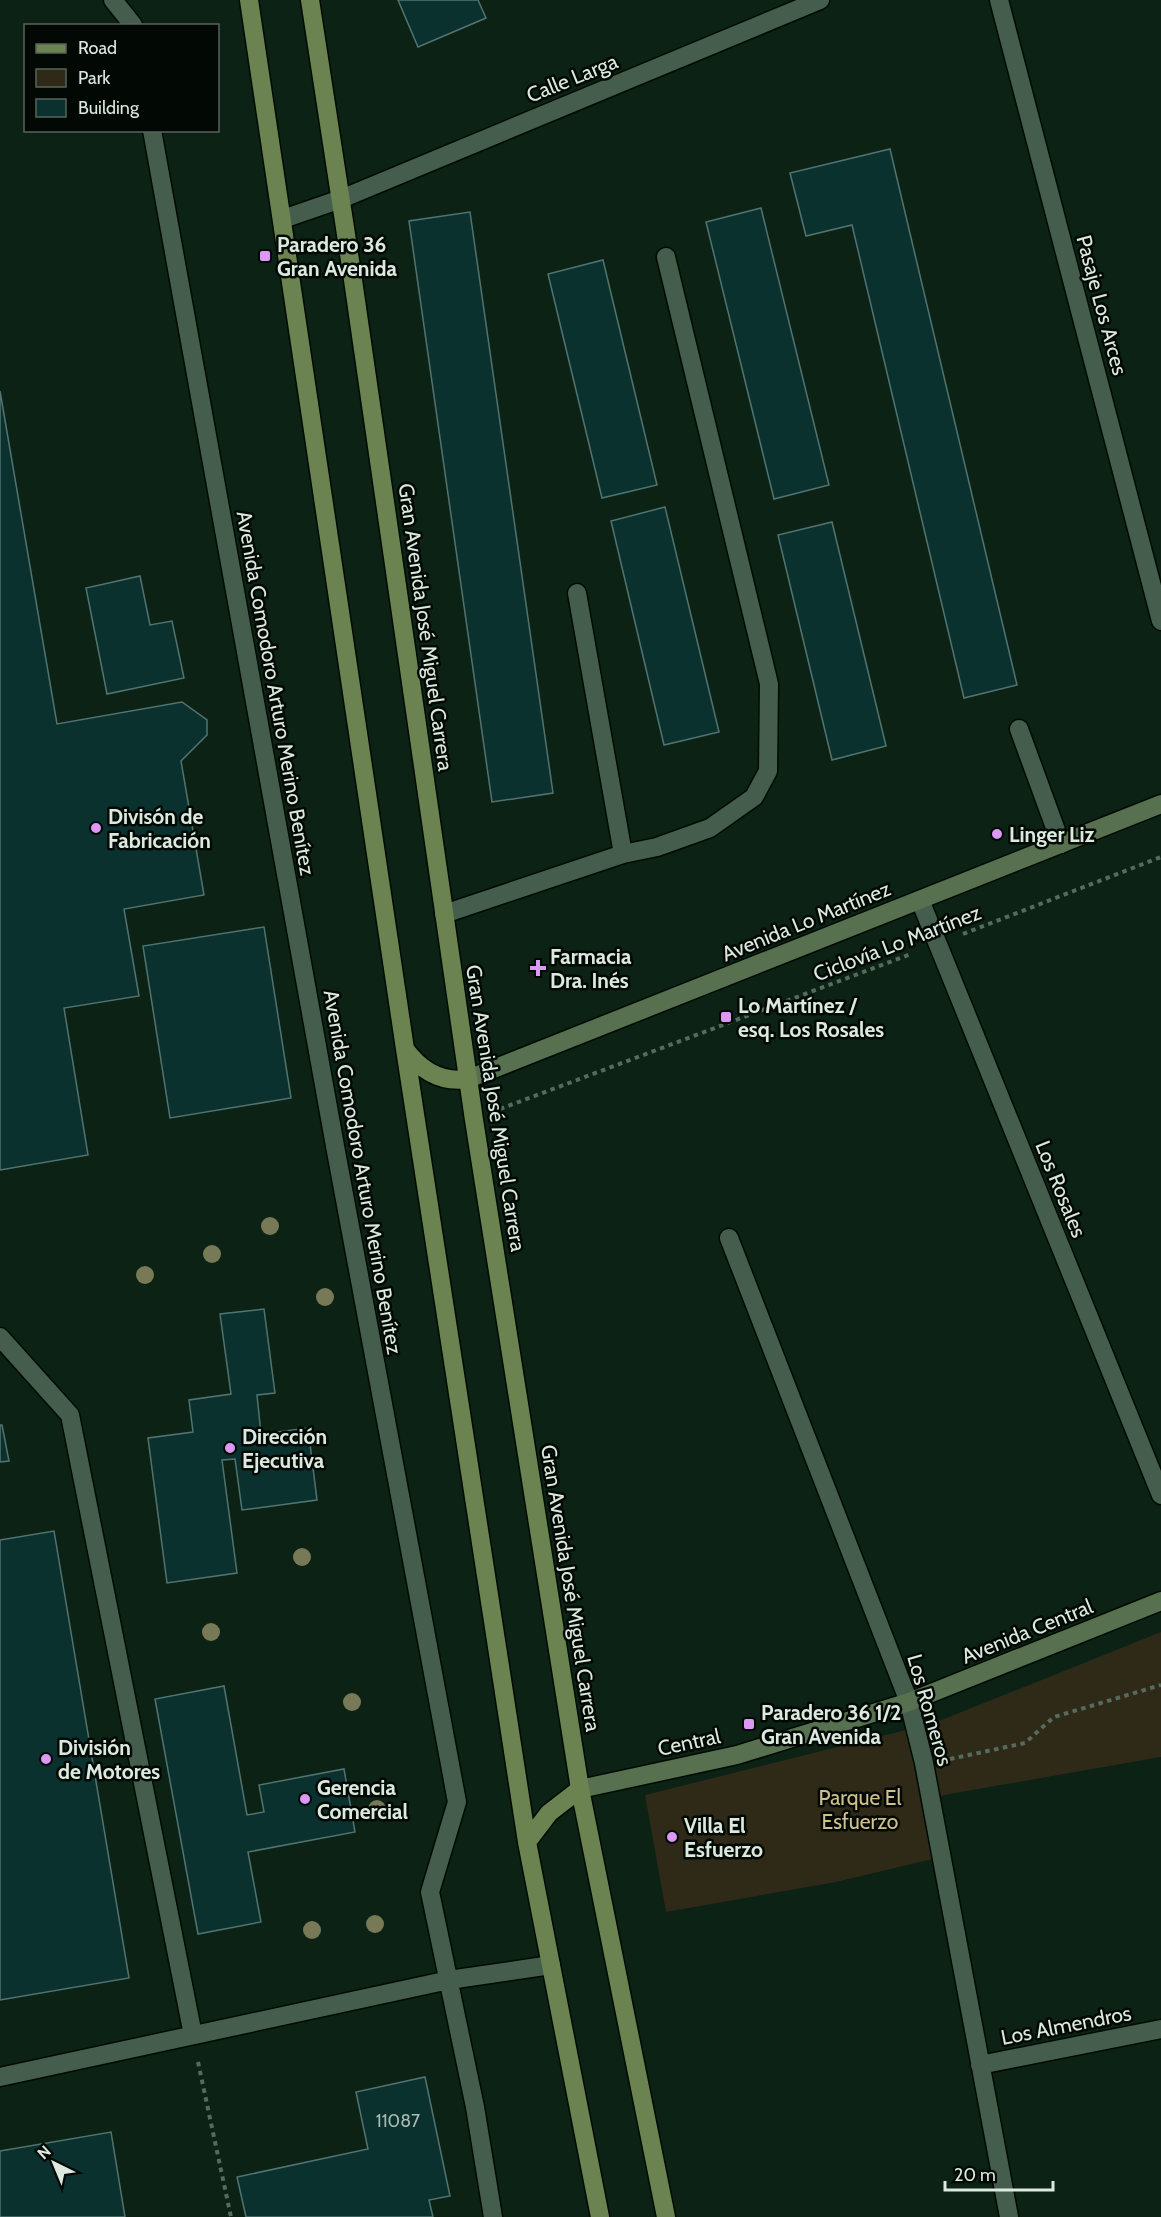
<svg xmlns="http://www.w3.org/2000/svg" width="1161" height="2217" viewBox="0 0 1161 2217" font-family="Cabin,sans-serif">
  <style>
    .green { fill: #2f2918 }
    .building { fill: #0b312f; stroke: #527470; stroke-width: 1.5 }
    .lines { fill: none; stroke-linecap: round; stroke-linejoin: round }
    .lane-casing { stroke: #000b02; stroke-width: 21 }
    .street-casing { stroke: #000b02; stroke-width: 21 }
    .secondary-casing { stroke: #000b02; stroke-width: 21 }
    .primary-casing { stroke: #000b02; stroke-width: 21 }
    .path { stroke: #566a5e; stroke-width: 4; stroke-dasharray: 4.5 4.5; stroke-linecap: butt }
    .lane { stroke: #445d4d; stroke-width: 18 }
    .street { stroke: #445d4d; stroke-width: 18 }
    .secondary { stroke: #57704f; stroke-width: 18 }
    .primary { stroke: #6a8351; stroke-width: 18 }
    .tree { fill: #787956 }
    .poi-dot { fill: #db99f5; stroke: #020904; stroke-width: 2 }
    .labels { text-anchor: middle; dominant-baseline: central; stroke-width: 5; stroke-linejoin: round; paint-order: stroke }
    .number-label { font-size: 18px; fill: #a7bbb3 }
    .street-label { font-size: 21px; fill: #dbe9df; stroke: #020904 }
    .poi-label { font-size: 21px; font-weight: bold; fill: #dbe9df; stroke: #020904; text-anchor: start }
    .park-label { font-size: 21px; fill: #d1c08b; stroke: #020904 }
  </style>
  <rect width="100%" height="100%" fill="#0b2215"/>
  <path class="green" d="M 1161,1632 L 1161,1757 L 944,1795 L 931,1802 L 941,1857 L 836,1882 L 666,1912 L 645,1795 L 934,1723 Z"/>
  <path class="building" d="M 398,0 L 478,0 L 486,18 L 418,47 Z
    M 890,149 L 1017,685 L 964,698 L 852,225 L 806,236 L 790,173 Z
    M 761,208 L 829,485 L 774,499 L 706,222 Z
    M 470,212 L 553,793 L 492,802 L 409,221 Z
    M 603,260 L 657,485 L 602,498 L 548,274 Z
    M 0,391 L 57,724 L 182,702 L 207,720 L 207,735 L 181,761 L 204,895 L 124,909 L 139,996 L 64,1008 L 88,1155 L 0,1170 Z
    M 665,507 L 719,732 L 664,745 L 611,521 Z
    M 832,522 L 886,746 L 832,760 L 778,535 Z
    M 140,576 L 150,625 L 172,621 L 184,678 L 107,694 L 86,588 Z
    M 264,927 L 291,1098 L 170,1118 L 143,946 Z
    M 264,1309 L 275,1393 L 257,1395 L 261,1434 L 308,1428 L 317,1500 L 242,1510 L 235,1459 L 222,1460 L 237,1573 L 167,1583 L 148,1438 L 193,1432 L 189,1400 L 231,1394 L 220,1314 Z
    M 0,1425 L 2,1425 L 9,1461 L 0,1462 Z
    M 54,1531 L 129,1978 L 0,2000 L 0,1540 Z
    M 224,1686 L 247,1815 L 264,1812 L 259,1785 L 344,1769 L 355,1832 L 248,1852 L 261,1922 L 198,1934 L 155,1699 Z
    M 425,2077 L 450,2196 L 429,2200 L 433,2217 L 246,2217 L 237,2177 L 368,2149 L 356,2092 Z
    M 111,2132 L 125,2217 L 0,2217 L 0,2151 Z"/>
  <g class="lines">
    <g class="lane-casing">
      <path id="lane" d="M 113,0 L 133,25
        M 152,130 L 335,1146 L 457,1802 L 430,1892 L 475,2107 L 493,2217
        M 577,593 L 623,854
        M 1019,729 L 1061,844
        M 444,914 L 623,854 L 657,847 L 710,828 L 754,797 L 768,771 L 769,684 L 666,257
        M 0,1337 L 70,1415 L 193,2035
        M 0,2077 L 449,1980 L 551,1965"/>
    </g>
    <g class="street-casing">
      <path id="street" d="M 999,0 L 1161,621
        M 283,219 L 341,199 L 820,0
        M 920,900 L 1161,1495
        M 729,1238 L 909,1702 L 924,1763 L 1009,2217
        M 980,2065 L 1161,2029"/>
    </g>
    <g class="secondary-casing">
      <path id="secondary" d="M 468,1079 L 1161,804
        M 580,1789 L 737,1755 L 909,1702 L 1161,1601"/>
    </g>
    <g class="primary-casing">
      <path id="primary" d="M 249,0 L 405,1049 L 527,1842 L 600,2217
        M 310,0 L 353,280 L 474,1120 L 580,1789 L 666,2217
        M 405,1049 C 421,1071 441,1083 468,1079
        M 527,1842 L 549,1813 L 580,1789"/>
    </g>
    <path class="path" d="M 963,934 L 1161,857
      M 500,1109 L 911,954
      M 950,1759 L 1025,1743 L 1054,1717 L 1161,1685
      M 198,2062 L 231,2217"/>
    <use href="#lane" class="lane"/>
    <use href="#street" class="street"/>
    <use href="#secondary" class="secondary"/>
    <use href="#primary" class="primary"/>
  </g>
  <g class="tree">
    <circle cx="270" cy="1226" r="9"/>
    <circle cx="212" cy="1254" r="9"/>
    <circle cx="145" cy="1275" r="9"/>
    <circle cx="325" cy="1297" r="9"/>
    <circle cx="302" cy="1557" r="9"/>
    <circle cx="211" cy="1632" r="9"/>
    <circle cx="352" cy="1702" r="9"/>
    <circle cx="377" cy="1809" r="9"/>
    <circle cx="375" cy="1924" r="9"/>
    <circle cx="312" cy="1930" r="9"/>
  </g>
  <g class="poi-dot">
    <rect x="259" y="250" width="12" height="12" rx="3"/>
    <circle cx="96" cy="828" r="6"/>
    <circle cx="997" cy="834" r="6"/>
    <path d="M535 959h6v6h6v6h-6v6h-6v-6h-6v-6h6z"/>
    <rect x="720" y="1011" width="12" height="12" rx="3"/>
    <circle cx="230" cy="1448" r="6"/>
    <rect x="743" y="1718" width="12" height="12" rx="3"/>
    <circle cx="46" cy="1759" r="6"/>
    <circle cx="305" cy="1799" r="6"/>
    <circle cx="672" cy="1837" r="6"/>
  </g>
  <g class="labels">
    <g class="number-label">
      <text x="398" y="2121">11087</text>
    </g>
    <g class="street-label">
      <text transform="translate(572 78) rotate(-22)">Calle Larga</text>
      <text transform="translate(1102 305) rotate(75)">Pasaje Los Arces</text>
      <text transform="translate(426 627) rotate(82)">Gran Avenida José Miguel Carrera</text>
      <text transform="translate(276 693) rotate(80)">Avenida Comodoro Arturo Merino Benítez</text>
      <text transform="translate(806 921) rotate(-22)">Avenida Lo Martínez</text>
      <text transform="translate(897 943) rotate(-21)">Ciclovía Lo Martínez</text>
      <text transform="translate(496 1108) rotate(81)">Gran Avenida José Miguel Carrera</text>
      <text transform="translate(363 1172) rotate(80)">Avenida Comodoro Arturo Merino Benítez</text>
      <text transform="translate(1061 1189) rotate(68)">Los Rosales</text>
      <text transform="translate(571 1588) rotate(81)">Gran Avenida José Miguel Carrera</text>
      <text transform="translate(1027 1631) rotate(-22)">Avenida Central</text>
      <text transform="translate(930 1710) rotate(74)">Los Romeros</text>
      <text transform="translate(689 1742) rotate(-12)">Central</text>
      <text transform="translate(1066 2025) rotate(-11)">Los Almendros</text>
    </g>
    <g class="poi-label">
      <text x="277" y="244">Paradero 36<tspan x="277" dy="24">Gran Avenida</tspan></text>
      <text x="108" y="816">Divisón de<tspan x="108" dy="24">Fabricación</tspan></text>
      <text x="1009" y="834">Linger Liz</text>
      <text x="550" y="956">Farmacia<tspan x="550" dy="24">Dra. Inés</tspan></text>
      <text x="738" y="1005">Lo Martínez /<tspan x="738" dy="24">esq. Los Rosales</tspan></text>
      <text x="242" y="1436">Dirección<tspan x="242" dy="24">Ejecutiva</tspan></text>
      <text x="761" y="1712">Paradero 36 1/2<tspan x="761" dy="24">Gran Avenida</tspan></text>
      <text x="58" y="1747">División<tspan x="58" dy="24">de Motores</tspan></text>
      <text x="317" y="1787">Gerencia<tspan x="317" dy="24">Comercial</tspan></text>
      <text x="684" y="1825">Villa El<tspan x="684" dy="24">Esfuerzo</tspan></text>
    </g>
    <g class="park-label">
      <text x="860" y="1797">Parque El<tspan x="860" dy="24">Esfuerzo</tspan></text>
    </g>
  </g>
  <rect x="24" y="24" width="195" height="108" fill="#020904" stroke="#59635c" stroke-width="1.5"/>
  <rect x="36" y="44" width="30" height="9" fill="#6a8351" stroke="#59635c" stroke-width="1.5"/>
  <text x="78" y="54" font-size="18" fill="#dbe9df">Road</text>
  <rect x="36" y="69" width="30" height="18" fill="#2f2918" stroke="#59635c" stroke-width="1.5"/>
  <text x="78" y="84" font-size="18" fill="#dbe9df">Park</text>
  <rect x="36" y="99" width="30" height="18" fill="#0b312f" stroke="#59635c" stroke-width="1.5"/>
  <text x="78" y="114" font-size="18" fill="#dbe9df">Building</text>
  <g transform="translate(54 2163) rotate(317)" stroke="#020904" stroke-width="4.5" paint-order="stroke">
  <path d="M0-4.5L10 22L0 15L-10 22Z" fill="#dbe9df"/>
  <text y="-9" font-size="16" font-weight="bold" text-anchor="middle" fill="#dbe9df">N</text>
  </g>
  <path d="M945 2181v9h108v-9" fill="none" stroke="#dbe9df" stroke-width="3"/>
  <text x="954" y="2181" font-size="18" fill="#dbe9df" stroke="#020904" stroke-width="4.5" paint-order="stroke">20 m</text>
</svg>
